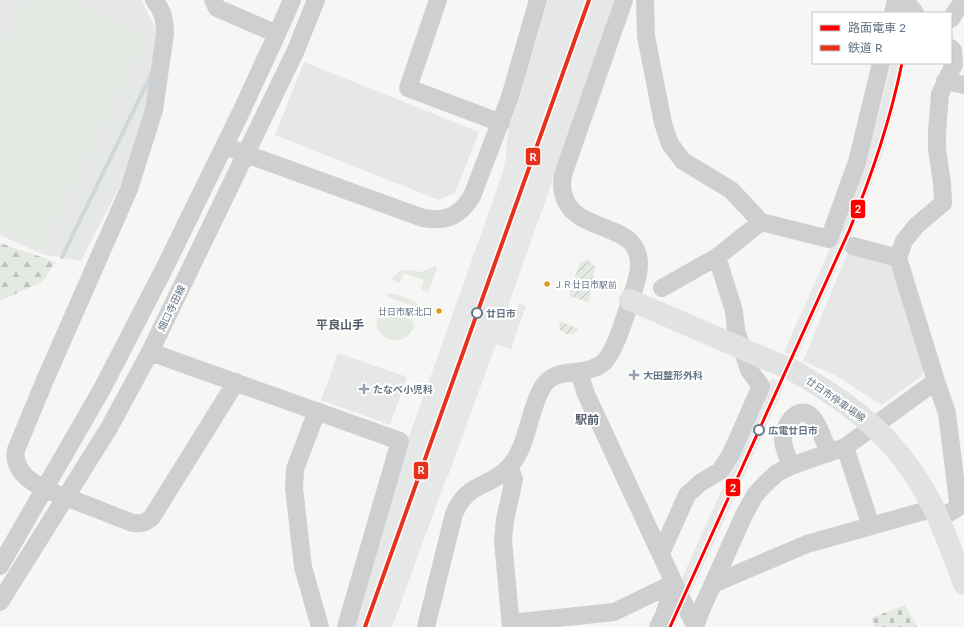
<svg xmlns="http://www.w3.org/2000/svg" width="964" height="627" viewBox="0 0 964 627" font-family="Lato,'Noto Sans JP',sans-serif">
  <style>
    .built { fill: #e6e8e7 }
    .grass { fill: #e5e9e3 }
    .forest { fill: url(#forest-firs) }
    .cemetery { fill: url(#cemetery-stones) }
    .garden { fill: url(#garden-furrows) }
    .lines { fill: none; stroke-linecap: round; stroke-linejoin: round }
    .stream { stroke: #d0d6da; stroke-width: 4 }
    .minor { stroke: #cdcfd0; stroke-width: 18 }
    .major { stroke: #e1e2e2; stroke-width: 22 }
    .rail-1-casing { stroke: #fff; stroke-width: 7 }
    .rail-1 { stroke: #e7311b; stroke-width: 4 }
    .tram-1-casing { stroke: #fff; stroke-width: 6 }
    .tram-1 { stroke: #f00; stroke-width: 3 }
    .bus-dot { fill: #da9c1b; stroke: #fff; stroke-width: 1.5 }
    .stop-dot { fill: #fff; stroke: #657585; stroke-width: 2 }
    .poi-dot { fill: #98a2ac; stroke: #fff; stroke-width: 1.5 }
    .labels { text-anchor: middle; dominant-baseline: central; stroke-width: 4; stroke-linejoin: round; paint-order: stroke }
    .bus-label { font-size: 9px; fill: #657585; stroke: #fff; text-anchor: start }
    .street-label { font-size: 10px; fill: #657585; stroke: #fff }
    .stop-label { font-size: 10px; font-weight: bold; fill: #657585; stroke: #fff; text-anchor: start }
    .poi-label { font-size: 10px; font-weight: bold; fill: #657585; stroke: #fff; text-anchor: start }
    .quarter-label { font-size: 12px; font-weight: bold; fill: #535e6a; stroke: #fff }
    .line-badge { stroke: #fff; stroke-width: 1.5 }
    .badge-label { font-size: 11px; text-anchor: middle; font-weight: bold; fill: #fff }
  </style>
  <defs>
    <pattern id="forest-firs" width="22" height="20" patternUnits="userSpaceOnUse"><rect width="22" height="20" fill="#e5e9e3"/><path d="M5 1l3.5 6h-7zM16 11l3.5 6h-7z" fill="#bdc1be"/></pattern>
    <pattern id="cemetery-stones" width="16" height="16" patternUnits="userSpaceOnUse"><rect width="16" height="16" fill="#e5e9e3"/><path d="M2 7V4a2 2 0 0 1 4 0v3zM10 15v-3a2 2 0 0 1 4 0v3z" fill="#bdc1be"/></pattern>
    <pattern id="garden-furrows" width="10" height="10" patternUnits="userSpaceOnUse"><rect width="10" height="10" fill="#e5e9e3"/><path d="M-1 1l2-2M0 10L10 0M9 11l2-2" fill="none" stroke="#bdc1be"/></pattern>
  </defs>
  <rect width="100%" height="100%" fill="#f6f6f5"/>
  <path class="built" d="M 0,0 L 141,0 L 159,35 L 150,99 L 125,176 L 81,261 L 42,254 L 0,235 Z
    M 548,0 L 614,0 L 582,98 L 508,306 L 517,310 L 519,303 L 526,306 L 511,349 L 496,344 L 448,476 L 447,476 L 392,627 L 353,627 L 398,468 L 503,172 L 506,157 L 507,141 L 509,126 L 519,100 Z
    M 304,62 L 479,132 L 455,193 L 439,200 L 275,135 Z
    M 891,63 L 905,63 L 894,111 L 882,155 L 866,198 L 849,241 L 797,357 L 784,352 L 836,235 L 868,151 L 880,108 Z
    M 848,252 L 892,264 L 927,367 L 921,376 L 882,405 L 833,374 L 803,361 Z
    M 338,353 L 407,377 L 390,425 L 321,400 Z
    M 772,378 L 785,384 L 717,536 L 689,596 L 681,580 Z
    M 671,601 L 679,616 L 674,627 L 659,627 Z"/>
  <path class="grass" d="M 26,0 L 70,0 L 146,37 L 41,251 L 0,231 L 0,52 Z
    M 435,266 L 437,267 L 437,269 L 428,292 L 421,290 L 424,280 L 404,273 L 400,283 L 393,280 L 392,278 L 400,271 L 405,270 L 421,272 Z
    M 387,294 C 396,292 412,299 419,305 L 419,307 L 416,307 L 388,297 Z
    M 384,310 L 412,320 L 414,327 C 411,332 408,337 403,339 C 395,343 382,338 378,330 C 376,325 377,319 378,313 Z"/>
  <path class="forest" d="M 0,243 L 56,262 L 42,282 L 0,301 Z"/>
  <path class="cemetery" d="M 905,605 L 917,627 L 874,627 L 871,618 Z"/>
  <path class="garden" d="M 586,260 L 591,262 L 595,267 L 589,301 L 587,302 L 570,296 L 569,293 L 580,263 Z
    M 559,321 L 579,329 L 573,334 L 566,334 L 560,330 Z"/>
  <g class="lines">
    <path class="stream" d="M 62,257 L 152,73"/>
    <path class="minor" d="M 154,0 C 163,11 165,20 165,34 L 154,110 L 129,189 L 45,380 L 16,450 C 10,483 61,495 84,504 C 100,510 116,517 133,523 C 141,524 146,523 152,517 L 236,382
      M 213,0 L 217,8 L 277,34
      M 438,0 L 408,88 L 501,123
      M 645,0 L 646,36 L 663,123 L 670,144 L 683,161 L 731,190 L 761,222 L 829,239 L 857,162 L 881,63
      M 905,0 L 915,13
      M 893,13 L 896,0
      M 951,19 L 963,0
      M 945,81 L 964,85
      M 235,150 L 423,218 C 447,222 460,216 472,196 L 510,97 L 538,0
      M 853,246 L 898,258 L 936,381 L 947,413 L 958,502 L 957,508 L 939,519
      M 898,258 L 904,241 L 916,226 L 943,203 L 942,183 L 937,149 L 937,132 L 940,94 L 954,64 L 953,50 L 951,48
      M 662,288 L 717,257 L 761,222
      M 150,352 L 400,441 L 346,627
      M 579,372 L 586,394 L 682,600 L 696,627
      M 317,411 L 295,469 L 294,488 L 303,567 L 320,627
      M 845,447 L 871,526
      M 791,466 C 788,457 783,448 783,439 C 783,426 798,403 812,417 C 820,426 824,442 829,453
      M 509,467 L 514,479 L 505,520 L 503,541 L 511,627
      M 661,553 L 687,495 L 700,483 L 720,471 L 731,454 L 761,386 L 749,370 L 736,330 L 734,311 L 717,257
      M 0,566 L 102,389 L 164,269 L 240,114 L 277,34 L 292,0
      M 713,584 L 807,544 L 917,513 L 934,509
      M 0,602 L 109,428 L 150,352 L 296,50 L 316,0
      M 511,623 L 614,612 L 674,583
      M 695,626 L 702,608 L 744,515 L 755,495 L 766,483 L 777,473 L 791,466 L 845,447 L 936,381
      M 426,627 L 454,514 C 468,481 488,489 508,468 C 528,448 528,412 542,388 C 555,364 585,379 604,362 C 617,350 631,298 637,279 C 652,218 580,238 565,199 C 561,190 561,182 564,172 L 624,0
      M 658,627 L 664,615 L 674,583"/>
    <path class="major" d="M 630,300 L 794,371 C 855,406 900,441 932,505 C 945,530 954,558 964,584"/>
    <g class="rail-1-casing">
      <path id="rail-1" d="M 365,627 L 589,0"/>
    </g>
    <use href="#rail-1" class="rail-1"/>
    <g class="tram-1-casing">
      <path id="tram-1" d="M 670,627 L 849,231 C 872,175 890,122 902,63"/>
    </g>
    <use href="#tram-1" class="tram-1"/>
  </g>
  <g class="bus-dot">
    <circle cx="547" cy="284" r="3.5"/>
    <circle cx="439" cy="311" r="3.5"/>
  </g>
  <g class="stop-dot">
    <circle cx="477" cy="313" r="5"/>
    <circle cx="759" cy="430" r="5"/>
  </g>
  <g class="poi-dot">
    <path d="M632 369h4v4h4v4h-4v4h-4v-4h-4v-4h4z"/>
    <path d="M362 383h4v4h4v4h-4v4h-4v-4h-4v-4h4z"/>
  </g>
  <g class="labels">
    <g class="bus-label">
      <text x="554" y="284">ＪＲ廿日市駅前</text>
      <text x="432" y="311" text-anchor="end">廿日市駅北口</text>
    </g>
    <g class="street-label">
      <text transform="translate(171 308) rotate(-64)">畑口寺田線</text>
      <text transform="translate(836 399) rotate(35)">廿日市停車場線</text>
    </g>
    <g class="stop-label">
      <text x="486" y="313">廿日市</text>
      <text x="768" y="430">広電廿日市</text>
    </g>
    <g class="poi-label">
      <text x="643" y="375">大田整形外科</text>
      <text x="373" y="389">たなべ小児科</text>
    </g>
    <g class="quarter-label">
      <text x="340" y="324">平良山手</text>
      <text x="587" y="419">駅前</text>
    </g>
  </g>
  <g class="line-badge">
    <rect x="525" y="147" width="16" height="19" rx="4" fill="#e7311b"/>
    <rect x="850" y="199" width="16" height="20" rx="4" fill="#f00"/>
    <rect x="413" y="461" width="16" height="19" rx="4" fill="#e7311b"/>
    <rect x="725" y="478" width="16" height="19" rx="4" fill="#f00"/>
  </g>
  <g class="badge-label">
    <text x="533" y="161">R</text>
    <text x="858" y="213">2</text>
    <text x="421" y="474">R</text>
    <text x="733" y="492">2</text>
  </g>
  <rect x="812" y="12" width="140" height="52" fill="#ffffff" stroke="#c1c8ce"/>
  <rect x="820" y="25" width="20" height="6" fill="#ff0000" stroke="#c1c8ce"/>
  <text x="848" y="32" font-size="12" fill="#657585">路面電車 2</text>
  <rect x="820" y="45" width="20" height="6" fill="#e7311b" stroke="#c1c8ce"/>
  <text x="848" y="52" font-size="12" fill="#657585">鉄道 R</text>
</svg>
